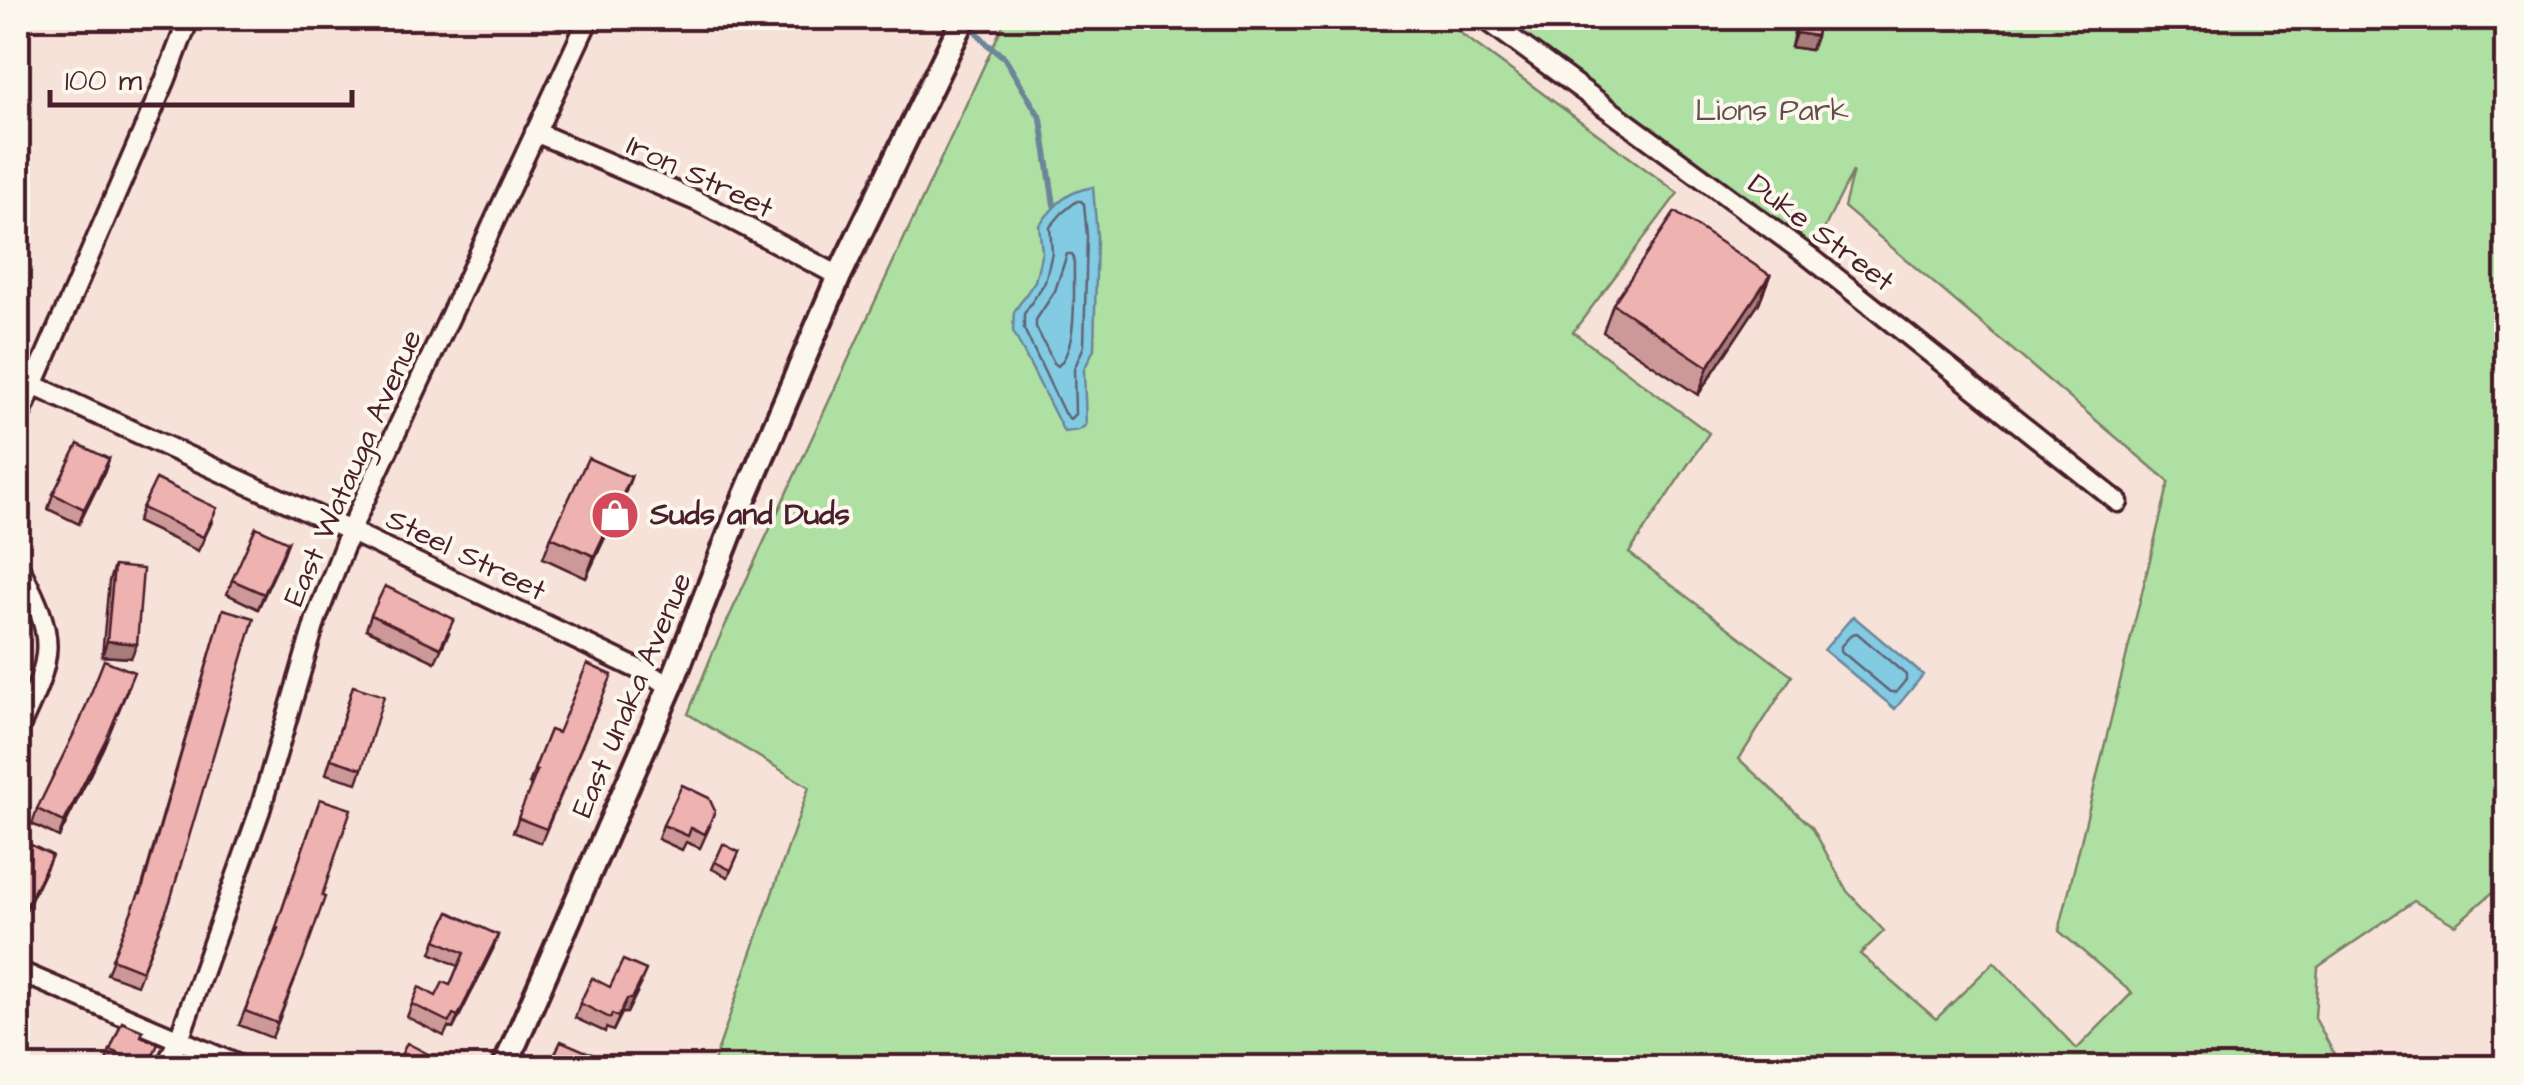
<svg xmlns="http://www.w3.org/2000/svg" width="2524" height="1085" viewBox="0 0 2524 1085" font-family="'Architects Daughter',sans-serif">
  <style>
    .green { fill: #ade0a2; stroke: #7c8066; stroke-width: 2.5 }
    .water { fill: #82cbe3; stroke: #6c8699; stroke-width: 2.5 }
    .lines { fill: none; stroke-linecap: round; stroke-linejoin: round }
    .shore { stroke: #606475; stroke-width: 2.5 }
    .stream { stroke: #6c8699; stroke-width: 6 }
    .street-casing { stroke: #4a1f2b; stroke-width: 25 }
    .secondary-casing { stroke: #4a1f2b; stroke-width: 30 }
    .street { stroke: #fbf7ec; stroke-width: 18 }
    .secondary { stroke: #fbf7ec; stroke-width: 22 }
    .wall { fill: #cd9998; stroke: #4a1f2b; stroke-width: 2.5 }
    .shaded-wall { fill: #a77d7c; stroke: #4a1f2b; stroke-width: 2.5 }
    .building { fill: #eeb2b1; stroke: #4a1f2b; stroke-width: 2.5 }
    .labels { text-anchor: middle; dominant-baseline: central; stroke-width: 8; stroke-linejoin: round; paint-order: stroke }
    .park-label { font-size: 30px; fill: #634f49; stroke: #fbf7ec }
    .street-label { font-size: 30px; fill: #4a1f2b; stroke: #fbf7ec }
    .poi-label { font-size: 30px; font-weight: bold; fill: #4a1f2b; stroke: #fbf7ec; text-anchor: start }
  </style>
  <rect width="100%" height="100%" fill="#f7e2da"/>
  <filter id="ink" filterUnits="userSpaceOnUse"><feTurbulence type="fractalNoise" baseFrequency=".01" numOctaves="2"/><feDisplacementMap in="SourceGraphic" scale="20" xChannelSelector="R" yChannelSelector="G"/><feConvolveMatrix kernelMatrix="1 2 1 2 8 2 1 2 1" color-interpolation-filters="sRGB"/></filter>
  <g filter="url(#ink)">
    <path class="green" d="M 1006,18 L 1440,18 L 1678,193 L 1573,332 L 1709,433 L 1629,553 L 1792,676 L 1739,759 L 1812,827 L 1847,891 L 1884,931 L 1860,954 L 1936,1019 L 1994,962 L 2077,1049 L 2132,993 L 2059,931 L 2169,482 L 1844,207 L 1853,171 L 1810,257 L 1496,18 L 2506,18 L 2506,881 L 2455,925 L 2414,901 L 2318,967 L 2315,1018 L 2341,1067 L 712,1067 L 809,787 L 688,714 L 713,652 Z"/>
    <path class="water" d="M 1093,187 L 1097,236 L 1094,349 L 1084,370 L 1086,425 L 1079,430 L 1064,432 L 1013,331 L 1014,312 L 1035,281 L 1042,252 L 1039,225 C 1056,204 1065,192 1093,187 Z
      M 1853,616 L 1923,675 L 1895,709 L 1824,650 Z"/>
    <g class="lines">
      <path class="shore" d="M 1077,201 L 1081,201 L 1084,204 L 1087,236 L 1084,346 L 1074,369 L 1075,414 L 1070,419 L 1064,413 L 1024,329 L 1024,314 L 1045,282 L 1052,253 L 1050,227 L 1062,213 Z
        M 1067,254 L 1072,254 L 1074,258 C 1073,287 1079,347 1058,366 L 1054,363 L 1036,327 L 1036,320 L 1055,291 Z
        M 1857,633 L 1906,675 L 1906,680 L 1896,692 L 1890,692 L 1841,651 L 1841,646 L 1852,634 Z"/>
      <path class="stream" d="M 969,23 L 987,44 L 1004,57 L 1041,119 L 1054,205"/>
      <g class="street-casing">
        <path id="street" d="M 1484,18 L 1810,257 L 2118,502
          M 535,132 L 699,202 L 839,276
          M 18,378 L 350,531 L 671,685
          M 18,420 L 165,81 L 189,18
          M 18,565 C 58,641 54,654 18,730
          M 18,971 L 245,1068
          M 165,1068 L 179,1039 L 260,810 L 316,619 L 350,531 L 589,18"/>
      </g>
      <g class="secondary-casing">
        <path id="secondary" d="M 504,1068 L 671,685 L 738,513 L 839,276 L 964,18"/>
      </g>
      <use href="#street" class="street"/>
      <use href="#secondary" class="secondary"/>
    </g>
    <path class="wall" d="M 1797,18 L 1819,18 L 1816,36 L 1811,50 L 1791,47 Z
      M 1770,275 L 1759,303 L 1698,395 L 1603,332 L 1613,304 Z
      M 109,459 L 104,473 L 79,524 L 48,509 L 53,494 Z
      M 631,477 L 623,499 L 586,578 L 543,558 L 551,537 Z
      M 142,508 L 212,522 L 198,551 L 137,522 Z
      M 288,542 L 258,609 L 227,594 L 232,580 Z
      M 114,566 L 131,658 L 102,656 L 109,581 Z
      M 223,609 L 170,901 L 137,985 L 107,974 L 140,893 Z
      M 371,615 L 449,633 L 435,662 L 366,629 Z
      M 129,686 L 103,748 L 59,837 L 32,824 L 37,809 Z
      M 353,686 L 362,769 L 357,783 L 326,774 Z
      M 606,689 L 541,843 L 513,832 L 532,785 L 529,784 L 550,730 L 558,733 Z
      M 320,799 L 297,974 L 272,1038 L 239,1025 L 272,942 L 271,942 Z
      M 663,825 L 710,826 L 700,848 L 686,842 L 682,850 L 658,839 Z
      M 739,852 L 728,877 L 712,869 L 715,862 Z
      M 498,935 L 493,949 L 453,1029 L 448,1027 L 444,1036 L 407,1017 L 412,1004 L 436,996 L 450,985 L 458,966 L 431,953 L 436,940 Z
      M 641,985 L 627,1013 L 622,1013 L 613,1031 L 606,1028 L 605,1032 L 575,1018 L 580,1003 L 610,987 Z
      M 141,1036 L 149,1068 L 113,1068 L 105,1064 L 110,1050 Z"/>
    <path class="shaded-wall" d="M 1796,33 L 1816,36 L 1811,50 L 1791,47 Z
      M 1770,275 L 1759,303 L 1698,395 L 1708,367 Z
      M 109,459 L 104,473 L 79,524 L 84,509 Z
      M 631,477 L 623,499 L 586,578 L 594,556 Z
      M 288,542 L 283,556 L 258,609 L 264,594 Z
      M 107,641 L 137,644 L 131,658 L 102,656 Z
      M 129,686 L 103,748 L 59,837 L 64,822 Z
      M 52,855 L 46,869 L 18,927 L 18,924 Z
      M 498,935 L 493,949 L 453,1029 L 458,1016 Z
      M 646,970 L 627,1013 L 622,1013 L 613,1031 L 627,999 Z"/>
    <path class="building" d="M 1799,18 L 1819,18 L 1816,36 L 1796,33 Z
      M 1675,212 L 1770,275 L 1708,367 L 1613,304 Z
      M 78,444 L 109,459 L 84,509 L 53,494 Z
      M 588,458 L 631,477 L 594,556 L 551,537 Z
      M 156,479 L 217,508 L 203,537 L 142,508 Z
      M 256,527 L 288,542 L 264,594 L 232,580 Z
      M 114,566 L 143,569 L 137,644 L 107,641 Z
      M 385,586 L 454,619 L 440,648 L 371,615 Z
      M 223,609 L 254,618 L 170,901 L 142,971 L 112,959 L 139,893 L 141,893 Z
      M 104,660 L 134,672 L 109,733 L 64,822 L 37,809 L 80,721 Z
      M 587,664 L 612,675 L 546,829 L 518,818 L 537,771 L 534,770 L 550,730 L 558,733 Z
      M 353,686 L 384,696 L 362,769 L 331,759 Z
      M 682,785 L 709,798 L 715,811 L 705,834 L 691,828 L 688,836 L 663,825 Z
      M 320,799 L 351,809 L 322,896 L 325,897 L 303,959 L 277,1023 L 245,1011 L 278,928 L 276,927 Z
      M 21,840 L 52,855 L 19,920 L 18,920 L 18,848 Z
      M 723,844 L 739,852 L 731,870 L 715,862 Z
      M 449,912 L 498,935 L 458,1016 L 453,1014 L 449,1022 L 412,1004 L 419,987 L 436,996 L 443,982 L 450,985 L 464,953 L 436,940 Z
      M 623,960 L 646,970 L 632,999 L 627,999 L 618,1017 L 612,1014 L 610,1018 L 580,1003 L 592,978 L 610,987 Z
      M 122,1022 L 143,1031 L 141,1036 L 158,1044 L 148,1066 L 110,1050 Z
      M 561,1041 L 594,1055 L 589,1064 L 596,1068 L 549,1066 Z
      M 407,1043 L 432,1056 L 427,1068 L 395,1068 Z"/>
  </g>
  <defs>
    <g id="shop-disc" transform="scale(2.5)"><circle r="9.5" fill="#d1495b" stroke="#fbf7ec"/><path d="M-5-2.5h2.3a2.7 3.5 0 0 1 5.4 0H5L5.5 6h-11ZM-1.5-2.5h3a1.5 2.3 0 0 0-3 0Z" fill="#fff"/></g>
  </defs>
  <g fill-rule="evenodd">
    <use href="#shop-disc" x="615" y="515"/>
  </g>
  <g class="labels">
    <g class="park-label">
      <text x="1772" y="111">Lions Park</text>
    </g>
    <g class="street-label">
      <text transform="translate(700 177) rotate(25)">Iron Street</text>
      <text transform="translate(1821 233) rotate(37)">Duke Street</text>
      <text transform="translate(353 468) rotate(-66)">East Watauga Avenue</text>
      <text transform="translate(466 555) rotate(26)">Steel Street</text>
      <text transform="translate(632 695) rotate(-67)">East Unaka Avenue</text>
    </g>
    <g class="poi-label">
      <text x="650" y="515">Suds and Duds</text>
    </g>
  </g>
  <rect width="2524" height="1085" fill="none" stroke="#fbf7ec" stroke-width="60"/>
  <rect x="30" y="30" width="2464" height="1025" fill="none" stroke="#4a1f2b" stroke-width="4" filter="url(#ink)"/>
  <path d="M50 90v15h302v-15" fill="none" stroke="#4a1f2b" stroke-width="5"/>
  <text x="65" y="90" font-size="30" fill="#4a1f2b" stroke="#fbf7ec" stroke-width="8" paint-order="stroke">100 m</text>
</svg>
